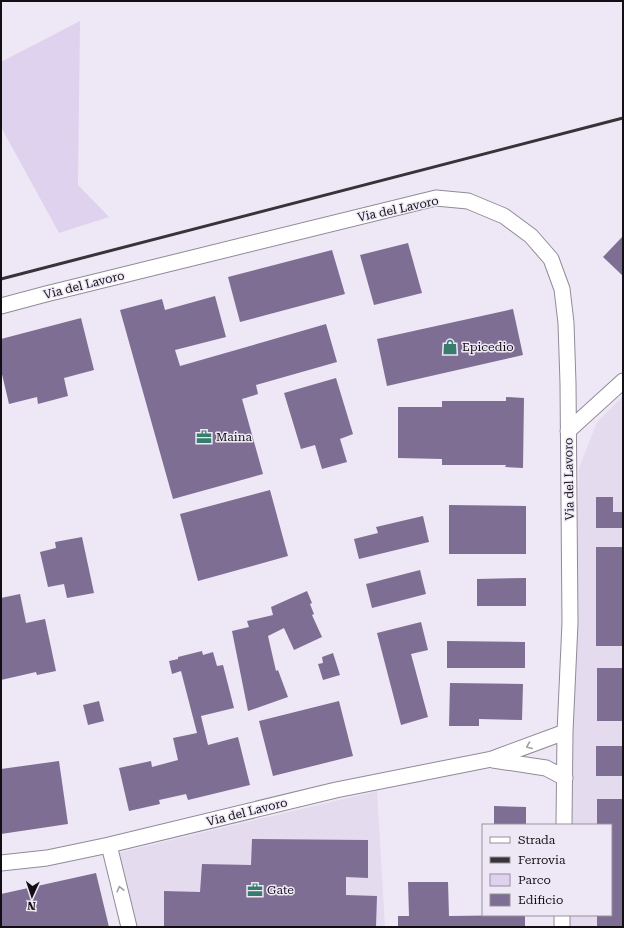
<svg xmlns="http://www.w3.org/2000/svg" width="624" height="928" viewBox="0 0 624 928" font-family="'Roboto Serif',serif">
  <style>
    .built { fill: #e4dbef }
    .green { fill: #ded2ee }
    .building { fill: #7f6e93 }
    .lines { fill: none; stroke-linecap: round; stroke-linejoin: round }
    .minor-casing { stroke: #918b98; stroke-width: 17 }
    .minor { stroke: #fff; stroke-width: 15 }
    .rail { stroke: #363439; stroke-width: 3 }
    .oneway { stroke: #a09fa1 }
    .labels { text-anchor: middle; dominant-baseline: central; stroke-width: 3; stroke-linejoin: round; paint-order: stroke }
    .street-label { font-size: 12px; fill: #110f13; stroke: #eee8f6 }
    .poi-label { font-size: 12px; fill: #110f13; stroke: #eee8f6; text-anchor: start }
  </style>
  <rect width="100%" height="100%" fill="#eee8f6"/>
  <path class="built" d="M 623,396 L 623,927 L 568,927 L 568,915 L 611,915 L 611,825 L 571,825 L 579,468 L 597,422 Z
    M 377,791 L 385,927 L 137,927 L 117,853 Z"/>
  <path class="green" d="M 80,21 L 78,185 L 109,217 L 59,233 L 1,127 L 1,62 Z"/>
  <path class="building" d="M 623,236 L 623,276 L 603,257 Z
    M 408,243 L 422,293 L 374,305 L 360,255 Z
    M 332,250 L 345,294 L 240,322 L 228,277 Z
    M 215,296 L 226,337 L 175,350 L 180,366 L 326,324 L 337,362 L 256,385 L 258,394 L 242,399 L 263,474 L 173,499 L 120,310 L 162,299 L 165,310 Z
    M 513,309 L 523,355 L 387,386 L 377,339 Z
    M 81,318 L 94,370 L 64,378 L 68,396 L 38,404 L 37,397 L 9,404 L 1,370 L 1,339 Z
    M 336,378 L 353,434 L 340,439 L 347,462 L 322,469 L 315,445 L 301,449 L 284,393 Z
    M 506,397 L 524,398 L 523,468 L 505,467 L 506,465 L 442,465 L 442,459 L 398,458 L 398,407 L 442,407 L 442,401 L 506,401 Z
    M 270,490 L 288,556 L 198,581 L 180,514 Z
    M 596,497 L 613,497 L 613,512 L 623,512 L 623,528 L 596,528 Z
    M 449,505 L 526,506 L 526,554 L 449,554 Z
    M 423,516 L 429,542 L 359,559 L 354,539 L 378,533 L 376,527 Z
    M 82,537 L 94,593 L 67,598 L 64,584 L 48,587 L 40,552 L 56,548 L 55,542 Z
    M 596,547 L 623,547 L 623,646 L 596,646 Z
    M 420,570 L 426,594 L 372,608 L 366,584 Z
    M 526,578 L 526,606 L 477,606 L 477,579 Z
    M 307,591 L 312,603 L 310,604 L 314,614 L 312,615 L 322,637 L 294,650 L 284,628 L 268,636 L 276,671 L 278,670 L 288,697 L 248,711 L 232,631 L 249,627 L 247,621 L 273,615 L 271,607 Z
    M 20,594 L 26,623 L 45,619 L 56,671 L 37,675 L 36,672 L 1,680 L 1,598 Z
    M 421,622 L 428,650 L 411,654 L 428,717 L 401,725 L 377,633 Z
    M 447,641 L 525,642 L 525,668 L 447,668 Z
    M 202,651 L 203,655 L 213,652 L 217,666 L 223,665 L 234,708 L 201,716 L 208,745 L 238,737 L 250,785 L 188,800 L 186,794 L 159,800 L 160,804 L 129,811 L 119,768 L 151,761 L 152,767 L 178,760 L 173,738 L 197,733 L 181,671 L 172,674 L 169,661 L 178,659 L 178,657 Z
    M 333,653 L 340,675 L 323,680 L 318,664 L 323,663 L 322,657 Z
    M 597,668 L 623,668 L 623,721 L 597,721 Z
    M 450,683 L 523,684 L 522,720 L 479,719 L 479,726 L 449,726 Z
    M 99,701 L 104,721 L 88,725 L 83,705 Z
    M 339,701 L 353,756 L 273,776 L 259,721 Z
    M 596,746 L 623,746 L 623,776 L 596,776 Z
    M 59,761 L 68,824 L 1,834 L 1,769 Z
    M 597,799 L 623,799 L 623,927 L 597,927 L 597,915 L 611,915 L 611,825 L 597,825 Z
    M 494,806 L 526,807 L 526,825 L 494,825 Z
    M 252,839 L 368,840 L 368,878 L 346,877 L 346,895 L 377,896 L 376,927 L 164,927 L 164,891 L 200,892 L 202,864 L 251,865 Z
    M 96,873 L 109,927 L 1,927 L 1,894 Z
    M 408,882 L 448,882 L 449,916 L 525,915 L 525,927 L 398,927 L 398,916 L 409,916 Z"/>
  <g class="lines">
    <g class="minor-casing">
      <path id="minor" d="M 1,306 L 46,294 L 436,198 L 468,201 L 504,216 L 531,236 L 551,259 L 562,289 L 566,323 L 568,383 L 570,623 L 565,732 L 564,825
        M 568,431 L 623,381
        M 493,760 L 546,768 L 565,778
        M 109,845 L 129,927
        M 1,863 L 47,858 L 109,845 L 336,790 L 492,759 L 565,732
        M 562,927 L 562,915"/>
    </g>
    <use href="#minor" class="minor"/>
    <path class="rail" d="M 1,279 L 623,118"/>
  </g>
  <defs><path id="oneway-chevron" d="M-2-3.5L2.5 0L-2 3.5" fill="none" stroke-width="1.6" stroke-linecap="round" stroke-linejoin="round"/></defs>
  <g class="oneway">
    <use href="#oneway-chevron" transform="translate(529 746) rotate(159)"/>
    <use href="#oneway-chevron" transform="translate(120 889) rotate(-104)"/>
  </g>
  <defs>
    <g id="shop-bare" transform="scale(1.2)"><path d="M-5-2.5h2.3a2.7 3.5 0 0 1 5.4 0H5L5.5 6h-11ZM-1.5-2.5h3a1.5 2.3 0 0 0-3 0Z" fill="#387c6e" stroke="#eee8f6" stroke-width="2.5" paint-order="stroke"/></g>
    <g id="office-bare" transform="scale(1.2)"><path d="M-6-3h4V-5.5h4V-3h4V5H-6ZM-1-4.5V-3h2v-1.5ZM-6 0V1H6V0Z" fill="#387c6e" stroke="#eee8f6" stroke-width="2.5" paint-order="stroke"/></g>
  </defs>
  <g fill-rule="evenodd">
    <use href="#shop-bare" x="450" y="347"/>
    <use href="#office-bare" x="204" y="437"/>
    <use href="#office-bare" x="255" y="890"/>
  </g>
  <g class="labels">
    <g class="street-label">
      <text transform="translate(398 209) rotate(-12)">Via del Lavoro</text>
      <text transform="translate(84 285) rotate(-14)">Via del Lavoro</text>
      <text transform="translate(569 479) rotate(-91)">Via del Lavoro</text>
      <text transform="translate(247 812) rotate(-14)">Via del Lavoro</text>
    </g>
    <g class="poi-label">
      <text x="462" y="347">Epicedio</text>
      <text x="216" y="437">Maina</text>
      <text x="267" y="890">Gate</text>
    </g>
  </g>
  <rect width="624" height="928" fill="none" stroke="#110f13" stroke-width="4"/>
  <rect x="482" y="824" width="130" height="92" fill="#eee8f6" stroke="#96919b"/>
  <rect x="490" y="837" width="20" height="6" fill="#ffffff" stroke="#96919b"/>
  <text x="518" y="844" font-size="12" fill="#110f13">Strada</text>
  <rect x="490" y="857" width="20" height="6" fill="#363439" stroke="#96919b"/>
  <text x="518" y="864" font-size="12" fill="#110f13">Ferrovia</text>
  <rect x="490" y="874" width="20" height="12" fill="#ded2ee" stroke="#96919b"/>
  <text x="518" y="884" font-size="12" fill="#110f13">Parco</text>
  <rect x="490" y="894" width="20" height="12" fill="#7f6e93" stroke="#96919b"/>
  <text x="518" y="904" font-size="12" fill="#110f13">Edificio</text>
  <g transform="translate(32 896) rotate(183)" stroke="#eee8f6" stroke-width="3" paint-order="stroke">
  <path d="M0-3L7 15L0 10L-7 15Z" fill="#110f13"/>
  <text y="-6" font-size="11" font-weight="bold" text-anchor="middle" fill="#110f13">N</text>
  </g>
</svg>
